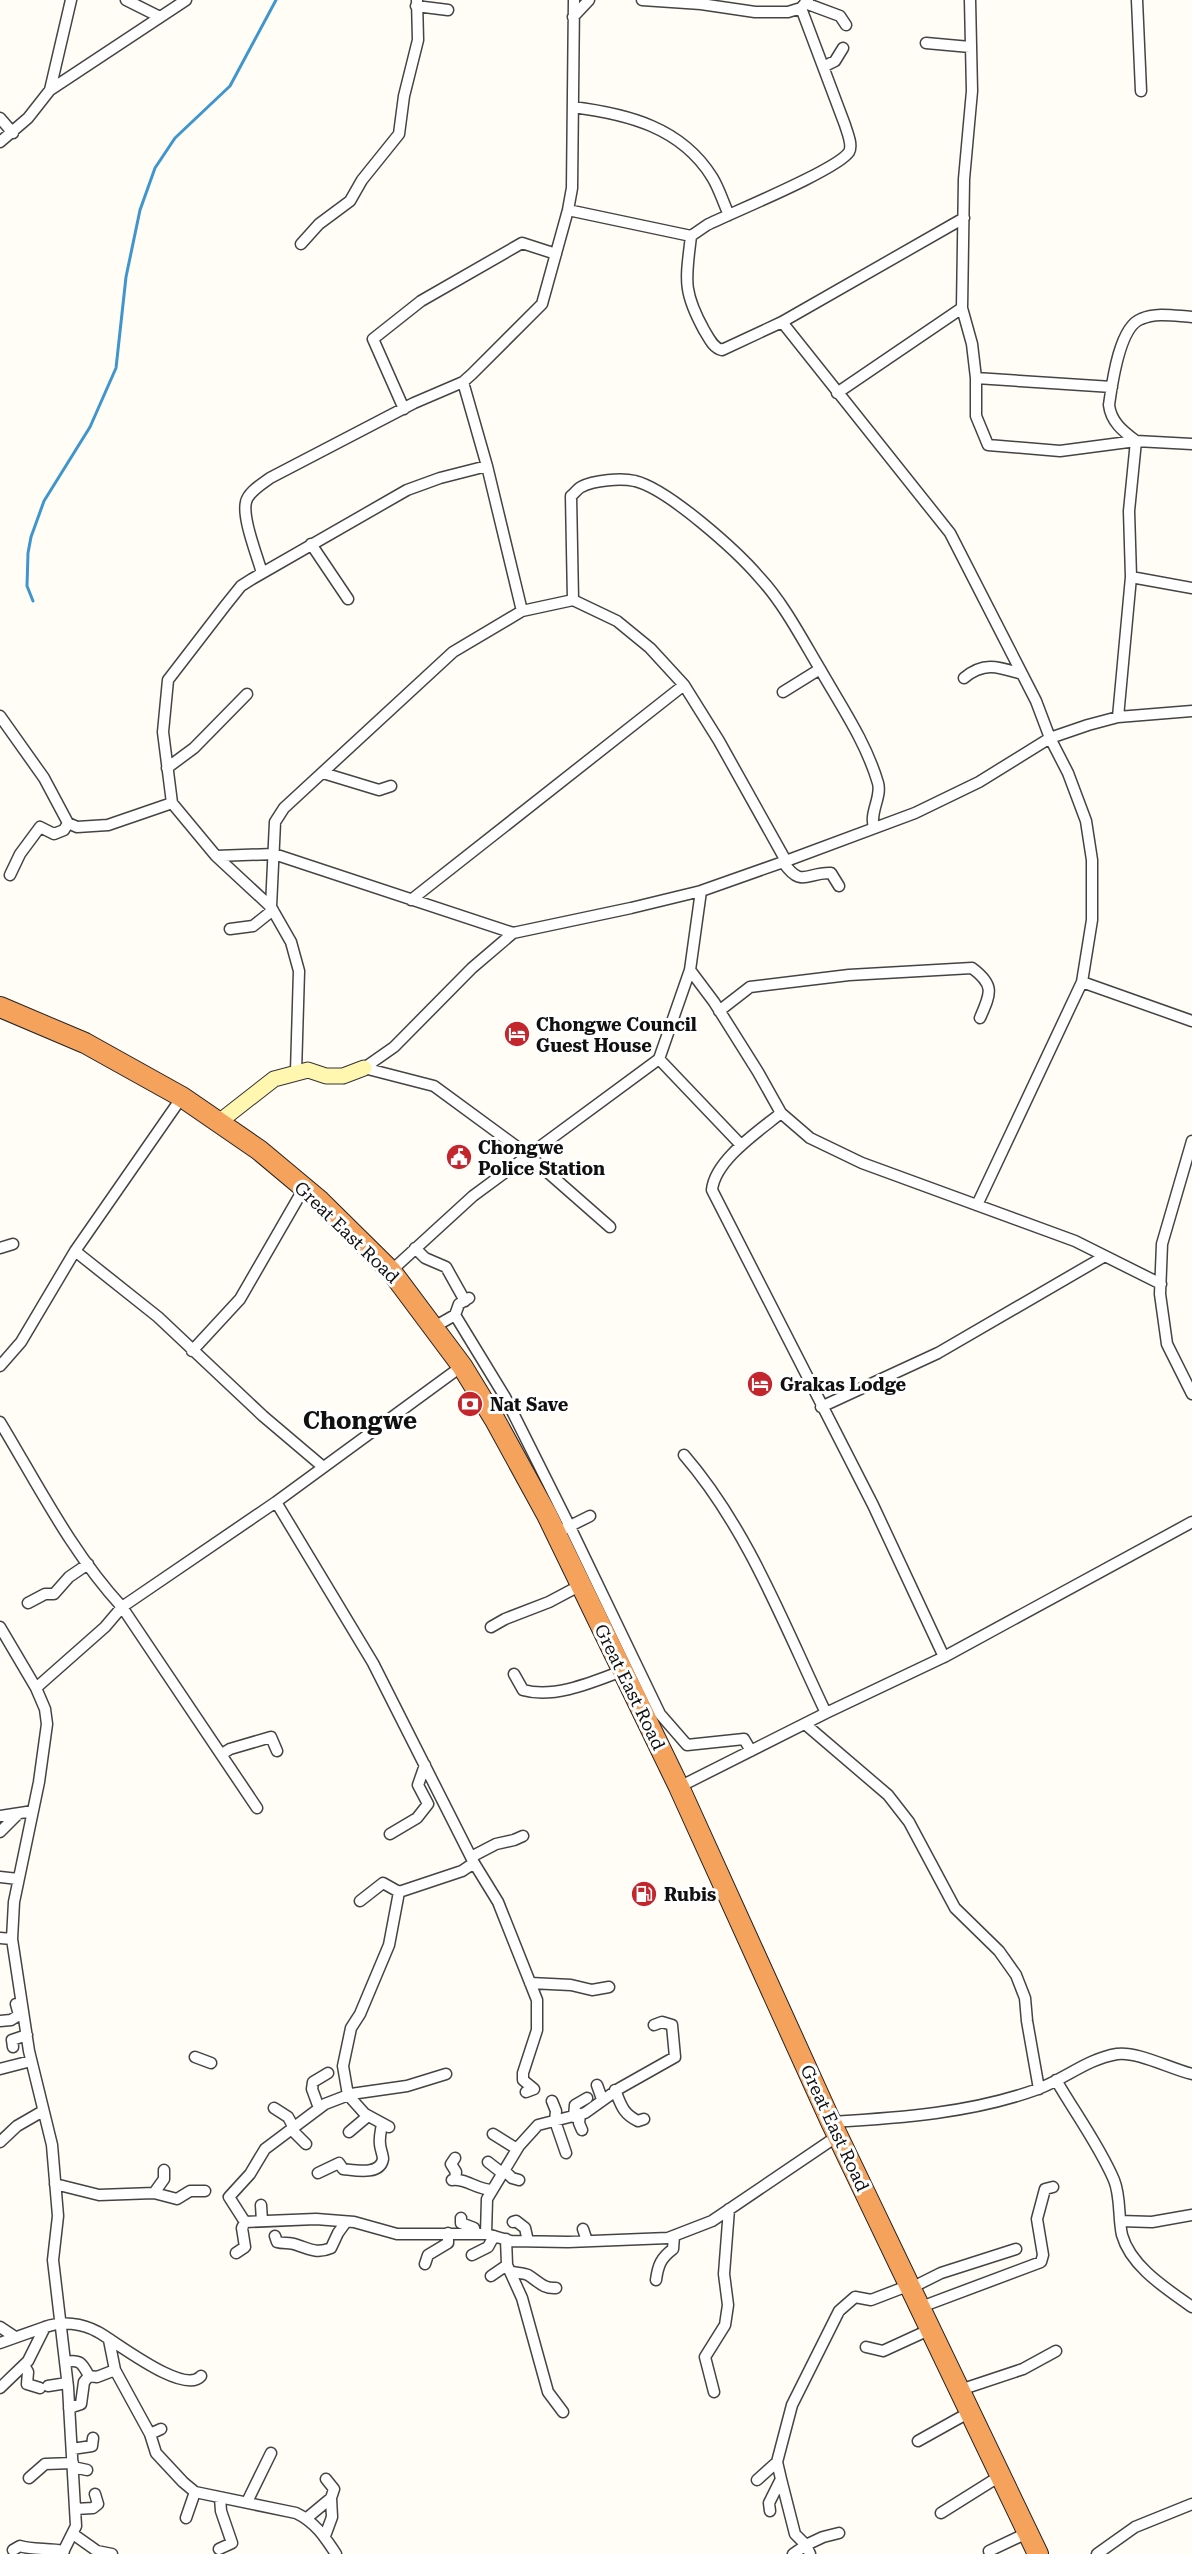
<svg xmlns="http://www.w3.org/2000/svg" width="1192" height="2554" viewBox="0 0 1192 2554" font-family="'Roboto Serif',serif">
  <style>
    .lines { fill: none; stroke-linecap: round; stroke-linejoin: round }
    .stream { stroke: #3f96cf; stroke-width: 3 }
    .street-casing { stroke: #444; stroke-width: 13 }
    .secondary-casing { stroke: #333; stroke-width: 17 }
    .highway-casing { stroke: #222; stroke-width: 22 }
    .street { stroke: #fff; stroke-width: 10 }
    .secondary { stroke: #fff6b0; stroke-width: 15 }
    .highway { stroke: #f5a25d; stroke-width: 20 }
    .labels { text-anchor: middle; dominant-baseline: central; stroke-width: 6; stroke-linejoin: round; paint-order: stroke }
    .poi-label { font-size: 18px; font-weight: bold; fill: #111; stroke: #fff; text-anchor: start }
    .street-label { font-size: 18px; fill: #111; stroke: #fff }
    .district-label { font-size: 24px; font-weight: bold; fill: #111; stroke: #fff }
  </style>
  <rect width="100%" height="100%" fill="#fffdf5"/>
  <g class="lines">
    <path class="stream" d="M 33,601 L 27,586 L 28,553 L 31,537 L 44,501 L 90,427 L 116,368 L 126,277 L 140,210 L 155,168 L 175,138 L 230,86 L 276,0"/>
    <g class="street-casing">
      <path id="street" d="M 126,0 L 160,17
        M 642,0 L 701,4 L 755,12 L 788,12 L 801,8 L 808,0
        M 970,0 L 972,91 L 964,179 L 962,308 L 972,344 L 976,378 L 976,416 L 988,445 L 1060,451 L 1136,441 L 1192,444
        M 1137,0 L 1141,91
        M 805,3 L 840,16 L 846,25
        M 416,6 L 448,10
        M 573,17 L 589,0
        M 926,43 L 970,47
        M 825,66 L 835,61 L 843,48
        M 50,90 L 71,0
        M 573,107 C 627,114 681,127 712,177 C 719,188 723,202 729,215
        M 0,118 L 13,133
        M 0,142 L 28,118 L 50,90 L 186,0
        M 568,210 L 691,236 L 707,225 C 731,213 837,170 849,152 C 853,145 847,132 845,125 L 801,8
        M 691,236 C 686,279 682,290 704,330 C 709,338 713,348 722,350 L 782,322 L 964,218
        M 301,244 L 319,224 L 350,201 L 362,180 L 399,134 L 404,96 L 418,40 L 417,0
        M 782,322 L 950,533 L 1036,701 L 1050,738 L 1068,773 L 1086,821 L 1092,860 L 1092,920 L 1082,982 L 977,1205
        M 976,378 L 1112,387
        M 463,382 L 487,466 L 522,611
        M 837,393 L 962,308
        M 404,409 L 373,339 L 421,301 L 522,243 L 556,254
        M 1136,441 C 1123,431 1111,422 1109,405 C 1112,384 1119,327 1141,319 C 1157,312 1175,316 1192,317
        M 311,544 L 348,599
        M 262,573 C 257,555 242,518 246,502 C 248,492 262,484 270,478 L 414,403 L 463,382 L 472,374 L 542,304 L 568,210 L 572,188 L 574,0
        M 1131,577 L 1192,588
        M 573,600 L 571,496 C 574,494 577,489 581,487 C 594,480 621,478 635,481 C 668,489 737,551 760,578 C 784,604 802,639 820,669 C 841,706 866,742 878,783 C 882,797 869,813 874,827
        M 964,678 C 984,661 999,667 1022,674
        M 783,692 L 820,669
        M 0,716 L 44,778 L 68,823 L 77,827 L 108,825 L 172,803
        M 1118,717 L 1131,577 L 1129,511 L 1136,441
        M 167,768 L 194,748 L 247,694
        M 323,773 L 379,790 L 391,786
        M 216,856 L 274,854 L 513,933
        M 783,862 C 802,889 806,872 831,873 L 839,886
        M 10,875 L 20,854 L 40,827 L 54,834 L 64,830 L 68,823
        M 411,900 L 684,685
        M 271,907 L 275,822 L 284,808 L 453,652 L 522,611 L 573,600 L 617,621 L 650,648 L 684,685 L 719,741 L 786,861
        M 230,929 L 253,926 L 273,910
        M 690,970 L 714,1002 L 758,1072 L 781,1113 L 810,1138 L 862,1163 L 1075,1241 L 1161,1284
        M 1082,982 L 1192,1021
        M 719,1011 L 750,987 L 849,975 L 972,968 C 995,985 991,993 980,1018
        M 659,1059 L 741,1145
        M 364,1068 L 394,1047 L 472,968 L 513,933 L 631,908 L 701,891 L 786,861 L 915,813 L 979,782 L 1050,738 L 1088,725 L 1118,717 L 1192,711
        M 364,1068 L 434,1086 L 528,1155 L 610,1227
        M 296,1072 L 299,971 L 291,942 L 271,907 L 216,856 L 172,803 L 163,732 L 168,680 L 225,606 L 241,586 L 252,579 L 407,490 L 440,478 L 487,466
        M 781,1113 C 759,1131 715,1160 712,1190 L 873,1505 L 944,1657
        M 1192,1141 L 1162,1244 L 1160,1294 L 1167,1344 L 1192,1394
        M 0,1248 L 13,1244
        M 415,1248 L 425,1258 L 446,1267 L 465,1301
        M 75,1251 L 158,1317 L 263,1416 L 322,1466
        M 391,1271 L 473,1196 L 659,1059 L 690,970 L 701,891
        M 455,1315 L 505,1397 L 570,1527 L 660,1714 L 687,1745 L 744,1739 L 751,1751
        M 434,1327 L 455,1315 L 459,1304 L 469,1298
        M 192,1351 L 240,1299 L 304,1188
        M 0,1366 L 21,1342 L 75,1251 L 182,1097
        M 821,1407 L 938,1353 L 1105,1256
        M 0,1422 C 38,1485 72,1553 122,1607 L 257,1808
        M 684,1455 C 748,1529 784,1625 826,1713
        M 276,1502 L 373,1663 L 474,1863 L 498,1902 L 537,2000 L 537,2030 L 523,2073 L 523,2080 L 534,2089 L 526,2092
        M 564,1529 L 590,1516
        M 28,1603 L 45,1594 L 54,1594 L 69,1577 L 88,1564
        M 0,1627 L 36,1688 L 45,1709 L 47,1724 L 39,1782 L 14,1902 L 12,1939 L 29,2051 L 52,2145 L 58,2216 L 53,2260 L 68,2387 L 76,2526 L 62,2554
        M 491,1627 L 505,1619 L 549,1602 L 581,1585
        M 514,1674 L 523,1690 C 554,1699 593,1682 622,1671
        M 36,1688 L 105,1627 L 122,1607 L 276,1502 L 462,1366
        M 805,1724 L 888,1795 L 909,1822 L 955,1908 L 999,1951 L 1016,1975 L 1025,1998 L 1027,2021 L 1039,2089
        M 222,1754 L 230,1749 L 271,1737 L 277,1751
        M 679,1787 L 826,1713 L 944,1657 L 1192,1522
        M 0,1816 L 33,1811
        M 0,1832 L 18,1814
        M 390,1834 L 417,1818 L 428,1804 L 418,1785 L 425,1765
        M 471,1857 L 496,1844 L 514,1840 L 523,1836
        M 0,1877 L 18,1879
        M 360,1901 L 383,1883 L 399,1892 L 462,1871 L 474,1863
        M 0,1938 L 12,1939
        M 530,1983 L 571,1985 L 592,1990 L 609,1987
        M 0,2021 L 11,2020 L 19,2015 L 16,2004
        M 13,2047 L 12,2040 L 27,2035
        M 195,2057 L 211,2063
        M 0,2069 L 31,2061
        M 446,2074 L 407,2086 L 351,2094 L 325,2104 L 265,2149 L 250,2174 L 229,2197 L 245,2222 L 316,2219 L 354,2222 L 397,2234 L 486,2234 L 511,2241 L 568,2242 L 668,2238 L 712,2221 L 839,2135
        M 1056,2080 C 1075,2113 1099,2145 1114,2180 C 1121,2197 1118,2217 1122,2235 C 1131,2267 1167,2289 1192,2307
        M 597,2085 L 602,2099
        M 615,2090 C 621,2105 623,2114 638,2121 L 644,2119
        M 552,2101 L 556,2111 L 555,2121 L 566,2153
        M 274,2108 L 288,2117 L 294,2128
        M 319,2108 L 312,2089 L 313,2082 L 328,2073
        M 580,2115 L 579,2123 L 582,2130
        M 574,2117 L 575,2105 L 587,2098
        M 831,2122 C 900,2118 972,2113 1038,2089 C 1065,2079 1087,2059 1117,2054 C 1137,2051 1171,2069 1192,2074
        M 389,2127 L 365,2114 L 348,2095 L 343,2066 L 351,2028 L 360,2014 L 389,1945 L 399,1892
        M 292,2130 L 306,2144
        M 349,2132 L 368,2116
        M 493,2134 L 517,2149
        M 0,2142 L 17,2126 L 43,2111
        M 455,2158 L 451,2164 L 456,2172 L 455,2179
        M 488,2162 L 502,2173
        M 504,2170 L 512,2178 L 519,2180
        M 318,2173 L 339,2163 L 343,2169 C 354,2170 380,2176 383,2159 C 383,2155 380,2148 380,2144 C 379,2137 381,2131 382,2124
        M 452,2180 C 466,2178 475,2189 492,2190
        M 55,2184 L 99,2195 L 154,2193 L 177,2199 L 190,2191 L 205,2191
        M 154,2193 L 164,2179 L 164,2170
        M 261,2205 L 262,2221
        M 461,2218 L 461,2223 L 474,2228 L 475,2233
        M 1120,2221 L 1152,2222 L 1192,2215
        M 513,2222 L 516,2221 L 525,2228 L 528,2241
        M 583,2229 L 587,2241
        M 486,2234 L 487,2199 L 519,2146 L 538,2125 L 585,2113 L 620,2088 L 675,2057 L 672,2025 L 662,2022 L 654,2025
        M 275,2236 L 277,2242 C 284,2244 290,2242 297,2245 C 310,2249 317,2254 331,2248 L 338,2233 L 346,2222
        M 236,2253 L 245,2247 L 242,2228 L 245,2222
        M 472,2255 L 488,2247 L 494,2236
        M 425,2264 L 428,2255 L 448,2243 L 448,2233
        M 507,2265 L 522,2298 L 548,2392 L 563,2412
        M 513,2272 C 517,2273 524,2273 528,2275 C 538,2281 543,2289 556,2288
        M 491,2276 L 507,2265 L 506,2239
        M 656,2280 C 658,2265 661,2258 673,2249 L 674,2236
        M 911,2288 L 941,2273 L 1016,2249
        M 921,2307 L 1041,2262 L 1043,2255 L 1037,2219 L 1045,2189 L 1053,2187
        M 0,2327 L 15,2337
        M 109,2340 L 115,2370 L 150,2434 L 156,2453 L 183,2482 L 195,2492 L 296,2513 C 315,2522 325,2537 336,2554
        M 0,2343 L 45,2327
        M 866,2347 L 883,2351 L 931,2329
        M 65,2362 C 80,2359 82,2363 89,2376 L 97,2377 L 115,2370
        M 24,2365 L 28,2372 L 27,2384 L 40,2388
        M 48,2386 L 67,2383
        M 0,2388 L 28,2361 L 45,2327 C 62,2321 82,2323 98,2332 C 115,2341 184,2396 201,2376
        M 960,2390 L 1023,2369 L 1056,2351
        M 714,2392 L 705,2357 L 725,2325 L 728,2305 L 724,2274 L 729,2209
        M 69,2408 L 81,2404 L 84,2382 L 89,2376
        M 150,2434 L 161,2429
        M 918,2441 L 970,2412
        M 72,2449 L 92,2446 L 93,2438
        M 73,2467 L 87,2470
        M 29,2478 L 45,2464 L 73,2463
        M 781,2479 L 795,2534 L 806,2545 L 793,2554
        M 757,2480 L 777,2462
        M 247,2502 L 271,2453
        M 75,2509 L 93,2508 L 98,2504 L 95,2494
        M 770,2511 L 769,2503 L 781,2479 L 777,2462 L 792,2405 L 839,2311 L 855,2297 L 871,2300 L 910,2285
        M 941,2513 L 1000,2476
        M 186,2518 L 195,2492
        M 307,2518 L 331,2498 L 334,2489 L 326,2479
        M 73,2534 L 97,2551 L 112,2554
        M 325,2536 L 332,2517 L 331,2498
        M 219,2549 L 232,2543 L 221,2511 L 220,2498
        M 13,2550 L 20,2546 C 30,2550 50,2548 64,2551
        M 989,2551 L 1027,2533
        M 810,2554 L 806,2545 L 823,2537 L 839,2533
        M 1097,2554 L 1135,2527 L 1192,2504"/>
    </g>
    <g class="secondary-casing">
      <path id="secondary" d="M 219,1122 L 274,1079 L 308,1070 L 326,1076 L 343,1076 L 364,1068"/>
    </g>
    <g class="highway-casing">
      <path id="highway" d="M 0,1007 L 85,1043 L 182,1097 L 259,1150 L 320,1201 L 391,1271 L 462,1366 L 495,1420 L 547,1515 L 679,1787 L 831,2122 L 1038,2554"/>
    </g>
    <use href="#street" class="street"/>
    <use href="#secondary" class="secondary"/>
    <use href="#highway" class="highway"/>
  </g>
  <defs>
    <g id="hotel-disc" transform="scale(1.35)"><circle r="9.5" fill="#c4262e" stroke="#fff"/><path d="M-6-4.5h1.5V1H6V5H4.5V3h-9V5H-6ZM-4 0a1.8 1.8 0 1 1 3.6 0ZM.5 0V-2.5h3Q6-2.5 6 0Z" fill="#fff"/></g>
    <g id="civic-disc" transform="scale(1.35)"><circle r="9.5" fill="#c4262e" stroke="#fff"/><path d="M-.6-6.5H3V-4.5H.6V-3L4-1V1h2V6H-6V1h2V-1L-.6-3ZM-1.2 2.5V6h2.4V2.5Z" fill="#fff"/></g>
    <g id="bank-disc" transform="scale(1.35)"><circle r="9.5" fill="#c4262e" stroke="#fff"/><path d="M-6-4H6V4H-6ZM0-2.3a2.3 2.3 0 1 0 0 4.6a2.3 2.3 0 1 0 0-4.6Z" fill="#fff"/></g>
    <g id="fuel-disc" transform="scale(1.35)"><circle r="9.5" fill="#c4262e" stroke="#fff"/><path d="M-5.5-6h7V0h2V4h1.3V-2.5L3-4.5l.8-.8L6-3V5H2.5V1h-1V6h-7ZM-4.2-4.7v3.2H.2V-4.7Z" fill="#fff"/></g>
  </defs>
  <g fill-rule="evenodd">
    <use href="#hotel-disc" x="517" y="1034"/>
    <use href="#civic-disc" x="459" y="1157"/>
    <use href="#hotel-disc" x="760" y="1384"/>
    <use href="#bank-disc" x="470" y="1404"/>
    <use href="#fuel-disc" x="644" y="1894"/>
  </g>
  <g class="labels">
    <g class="poi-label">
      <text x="536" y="1024">Chongwe Council<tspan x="536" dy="21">Guest House</tspan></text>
      <text x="478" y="1147">Chongwe<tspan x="478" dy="21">Police Station</tspan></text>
      <text x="780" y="1384">Grakas Lodge</text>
      <text x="490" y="1404">Nat Save</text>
      <text x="664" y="1894">Rubis</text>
    </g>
    <g class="street-label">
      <text transform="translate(347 1232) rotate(44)">Great East Road</text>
      <text transform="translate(630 1687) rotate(64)">Great East Road</text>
      <text transform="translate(835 2128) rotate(65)">Great East Road</text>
    </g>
    <g class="district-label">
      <text x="360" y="1421">Chongwe</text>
    </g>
  </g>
</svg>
